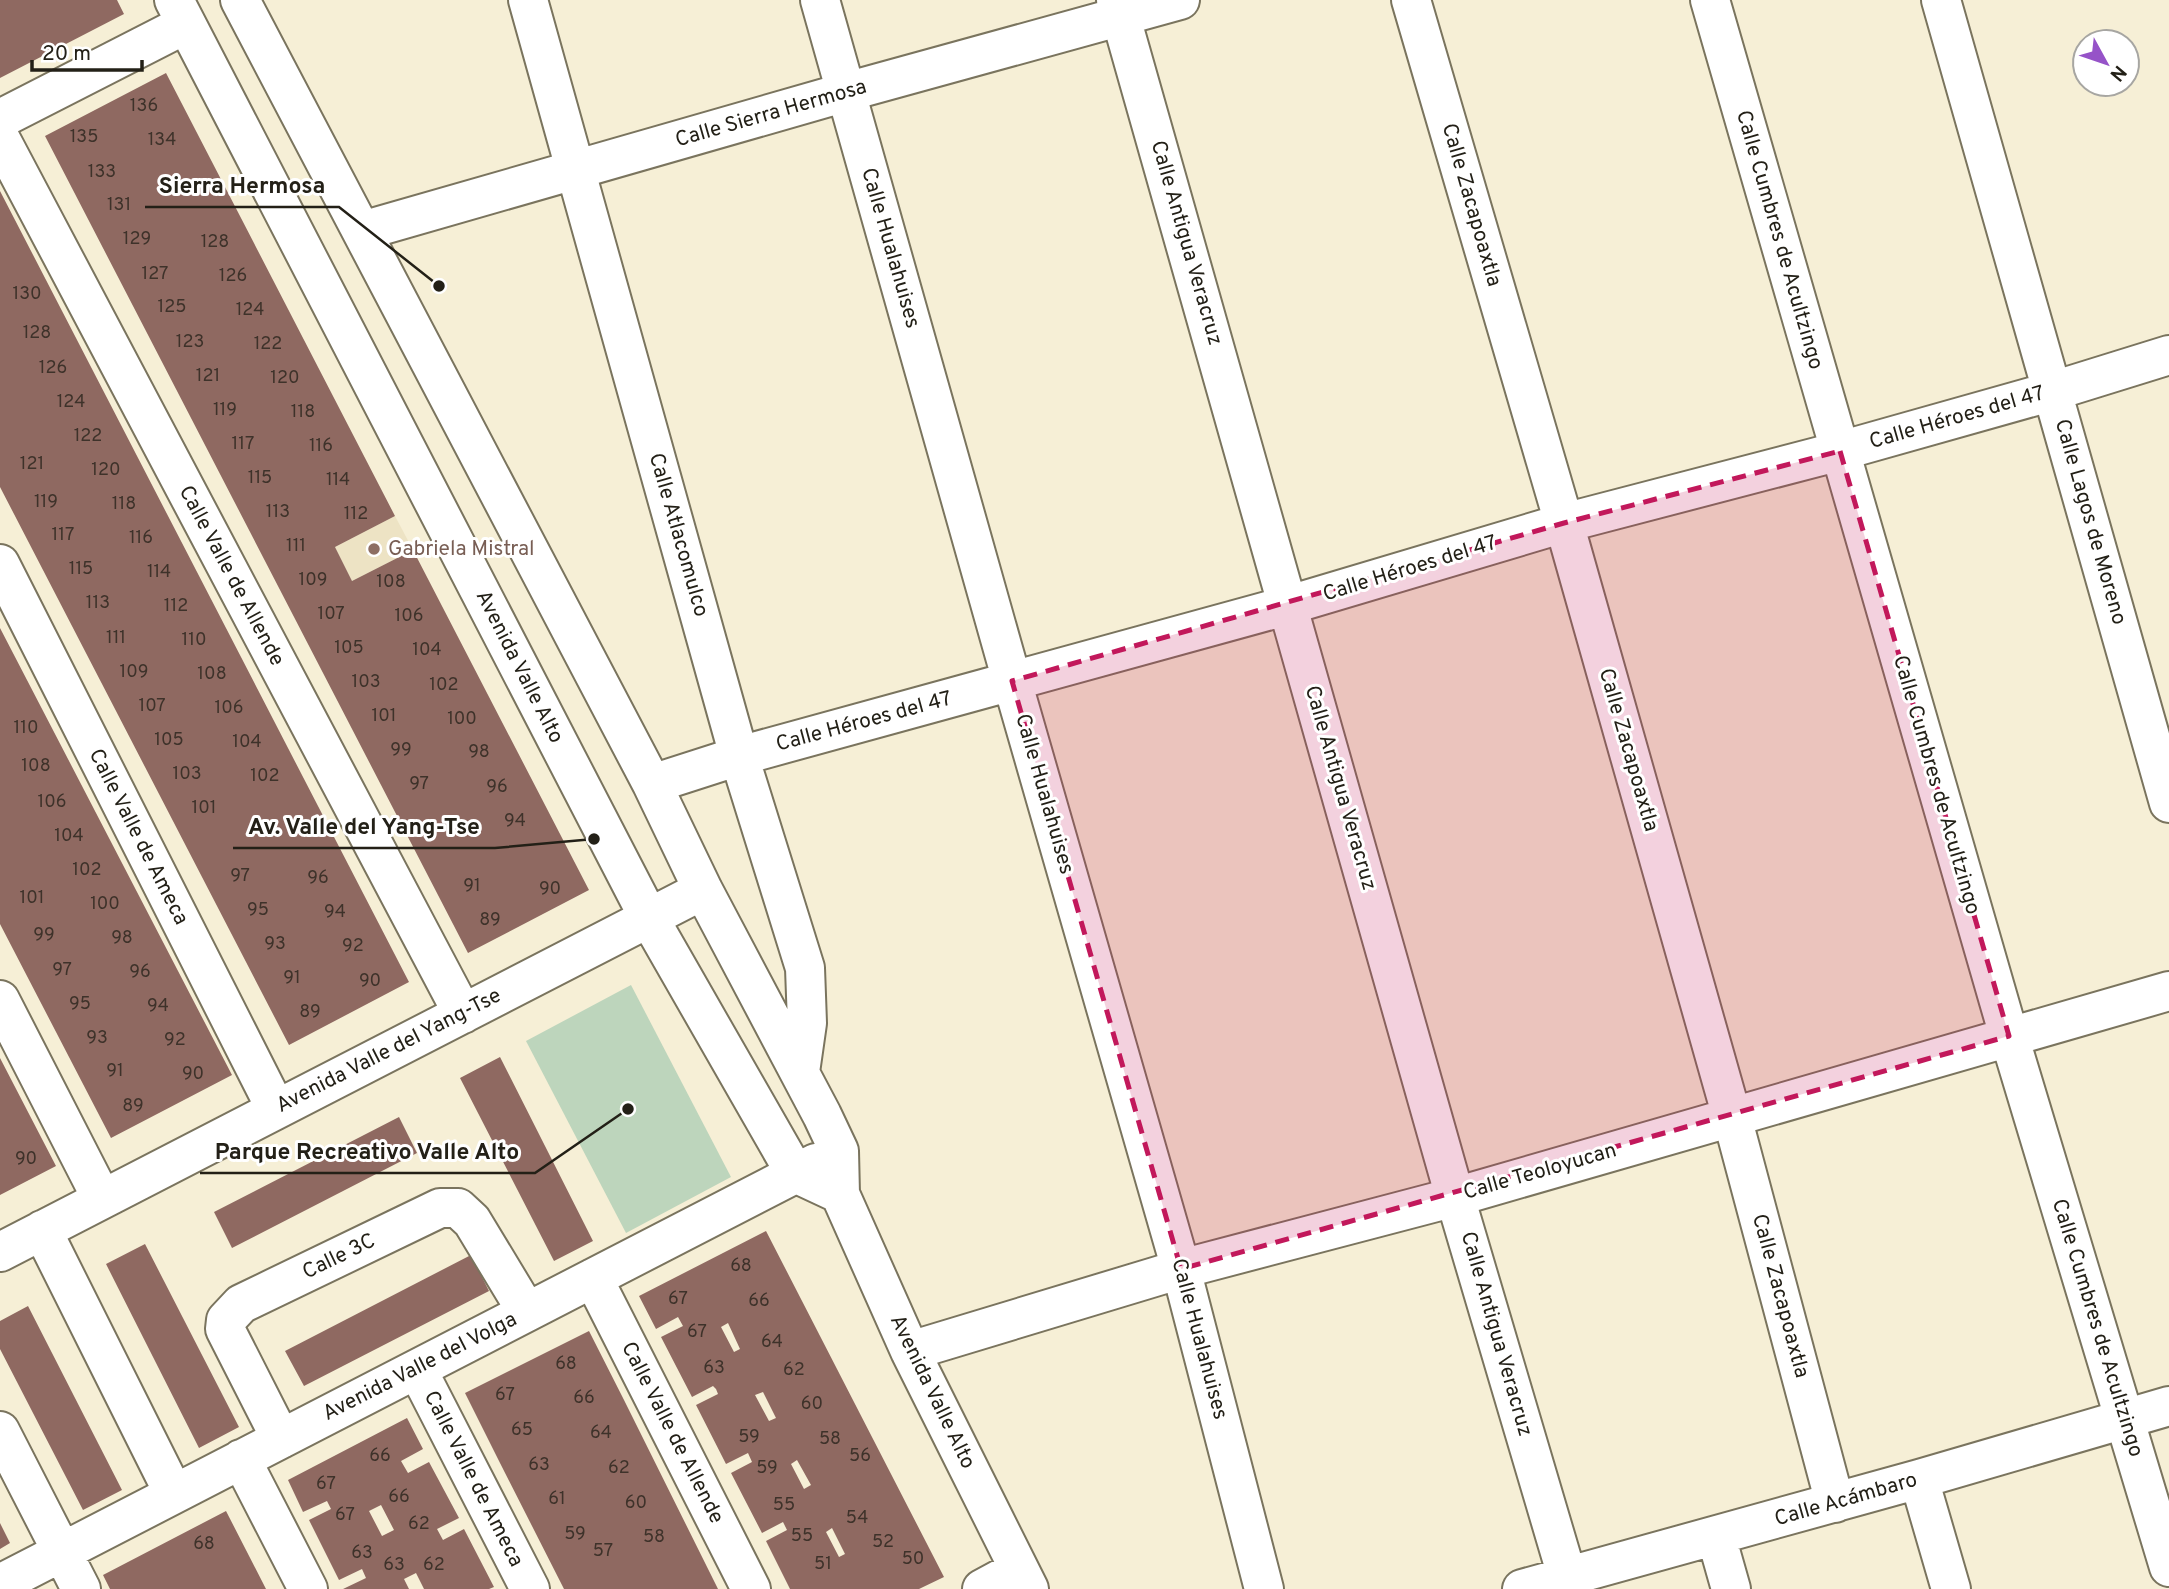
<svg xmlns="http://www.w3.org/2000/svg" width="2169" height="1589" viewBox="0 0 2169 1589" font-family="Overpass,sans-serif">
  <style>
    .built { fill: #ede3c4 }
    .green { fill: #bdd5bc }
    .building { fill: #8f6961; fill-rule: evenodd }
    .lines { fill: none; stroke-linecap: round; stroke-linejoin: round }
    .minor-casing { stroke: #7a745e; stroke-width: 42 }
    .minor { stroke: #fff; stroke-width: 38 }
    .marked { fill: #c2185b; fill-opacity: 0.2; stroke: #c2185b; stroke-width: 5; stroke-dasharray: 14 9; stroke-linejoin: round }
    .education-dot { fill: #8d6e63; stroke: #fff; stroke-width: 2.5 }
    .labels { text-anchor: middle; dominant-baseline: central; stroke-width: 6; stroke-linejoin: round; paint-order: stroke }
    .number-label { font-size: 18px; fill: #3e322a }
    .street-label { font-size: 21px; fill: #232017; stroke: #fff }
    .education-label { font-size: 21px; fill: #785e54; stroke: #fff; text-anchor: start }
    .leader { fill: none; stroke: #232017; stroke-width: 2.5 }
    .callout-dot { fill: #232017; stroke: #fff; stroke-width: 2.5 }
    .callout-label { font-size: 23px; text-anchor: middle; font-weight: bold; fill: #232017; stroke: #fff; stroke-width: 6; stroke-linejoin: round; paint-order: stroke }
  </style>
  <rect width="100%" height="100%" fill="#f6efd6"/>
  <path class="built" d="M 395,516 L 413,550 L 352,581 L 335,547 Z"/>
  <path class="green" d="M 631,985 L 731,1177 L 626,1233 L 526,1041 Z"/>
  <path class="building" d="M 0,0 L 117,0 L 124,14 L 0,78 Z
    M 166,73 L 395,516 L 335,547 L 352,581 L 413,550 L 589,890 L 468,953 L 45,136 Z
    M 0,191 L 409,982 L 289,1045 L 0,487 Z
    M 0,628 L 232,1075 L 111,1138 L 0,924 Z
    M 500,1057 L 593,1241 L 554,1261 L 460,1078 Z
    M 0,1058 L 56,1166 L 0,1195 Z
    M 399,1117 L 417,1153 L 232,1248 L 214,1212 Z
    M 766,1231 L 944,1577 L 919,1589 L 790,1589 L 766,1541 L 787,1530 L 783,1522 L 762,1533 L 731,1473 L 752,1462 L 748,1453 L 726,1464 L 696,1405 L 718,1394 L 716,1389 L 713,1386 L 692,1397 L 661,1337 L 683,1326 L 678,1317 L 656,1329 L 639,1296 ZM 728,1323 L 740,1349 L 734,1352 L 721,1327 ZM 763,1392 L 776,1418 L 769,1421 L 755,1395 ZM 797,1460 L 811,1485 L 804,1489 L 791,1464 ZM 832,1528 L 845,1554 L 839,1557 L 826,1532 Z
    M 145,1244 L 239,1427 L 199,1448 L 106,1264 Z
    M 471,1255 L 489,1291 L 304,1386 L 285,1351 Z
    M 28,1306 L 122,1490 L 83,1510 L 0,1349 L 0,1321 Z
    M 589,1331 L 624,1400 L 718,1589 L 564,1589 L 500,1463 L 465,1393 Z
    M 407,1418 L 423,1449 L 401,1461 L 408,1473 L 429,1462 L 459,1518 L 437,1529 L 443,1540 L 464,1529 L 494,1587 L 489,1589 L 424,1589 L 416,1573 L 404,1579 L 409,1589 L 343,1589 L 366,1578 L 362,1569 L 339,1580 L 309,1520 L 331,1509 L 327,1501 L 303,1512 L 288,1480 ZM 381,1505 L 394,1530 L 382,1536 L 369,1511 Z
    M 226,1511 L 266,1589 L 110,1589 L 103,1575 Z
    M 0,1523 L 10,1543 L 0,1549 Z"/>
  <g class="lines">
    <g class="minor-casing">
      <path id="minor" d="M 174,0 L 649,918 L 795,1173 L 840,1194
        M 240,0 L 652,784 L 703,890 L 822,1115 L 839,1151 L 840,1194 L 910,1351 L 1029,1589
        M 528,0 L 739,756 L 805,968 L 807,1023 L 800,1072
        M 820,0 L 1012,681 L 1181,1269 L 1264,1589
        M 1116,0 L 1455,1197 L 1567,1576
        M 1411,0 L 1564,523 L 1732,1117 L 1835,1503
        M 1710,0 L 2009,1036 L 2169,1567
        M 1941,0 L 2169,803
        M 0,119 L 186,24
        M 0,138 L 463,1014
        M 362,231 L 846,92 L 1180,0
        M 0,564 L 276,1109
        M 652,784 L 739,756 L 1289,605 L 1564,523 L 1840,451 L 2053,391 L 2169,355
        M 0,1000 L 102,1199
        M 42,1230 L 174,1494
        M 0,1252 L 703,890
        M 593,1278 L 751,1589
        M 910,1351 L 1181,1269 L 1455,1197 L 2169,991
        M 417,1369 L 530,1589
        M 0,1431 L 81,1589
        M 281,1439 L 225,1329 L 226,1320 L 241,1304 L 440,1208 L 458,1208 L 472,1221 L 527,1312
        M 241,1459 L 308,1589
        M 1919,1479 L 1951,1589
        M 1716,1536 L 1731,1589
        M 0,1584 L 816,1163
        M 982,1589 L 1019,1569
        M 1522,1589 L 1919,1479 L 2169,1406"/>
    </g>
    <use href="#minor" class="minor"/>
  </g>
  <path class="marked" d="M 1840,451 L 2009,1036 L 1181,1269 L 1012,681 L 1564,523 Z"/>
  <circle class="education-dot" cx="374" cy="549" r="7"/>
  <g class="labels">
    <g class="number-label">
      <text x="144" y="106">136</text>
      <text x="84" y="137">135</text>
      <text x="162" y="140">134</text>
      <text x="102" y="172">133</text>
      <text x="119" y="205">131</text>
      <text x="137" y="239">129</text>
      <text x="215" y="242">128</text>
      <text x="155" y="274">127</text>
      <text x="233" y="276">126</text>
      <text x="27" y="294">130</text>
      <text x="172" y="307">125</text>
      <text x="250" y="310">124</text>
      <text x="37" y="333">128</text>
      <text x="190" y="342">123</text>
      <text x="268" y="344">122</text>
      <text x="53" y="368">126</text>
      <text x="208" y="376">121</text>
      <text x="285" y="378">120</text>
      <text x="71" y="402">124</text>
      <text x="225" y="410">119</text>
      <text x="303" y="412">118</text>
      <text x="88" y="436">122</text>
      <text x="243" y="444">117</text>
      <text x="321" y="446">116</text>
      <text x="32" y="464">121</text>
      <text x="106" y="470">120</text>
      <text x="260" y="478">115</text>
      <text x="338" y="480">114</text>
      <text x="46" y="502">119</text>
      <text x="124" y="504">118</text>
      <text x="278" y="512">113</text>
      <text x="356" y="514">112</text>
      <text x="63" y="535">117</text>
      <text x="141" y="538">116</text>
      <text x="296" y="546">111</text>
      <text x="81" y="569">115</text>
      <text x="159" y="572">114</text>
      <text x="313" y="580">109</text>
      <text x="391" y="582">108</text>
      <text x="98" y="603">113</text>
      <text x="176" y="606">112</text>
      <text x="331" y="614">107</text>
      <text x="409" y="616">106</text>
      <text x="116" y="638">111</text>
      <text x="194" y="640">110</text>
      <text x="349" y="648">105</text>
      <text x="427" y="650">104</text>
      <text x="134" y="672">109</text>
      <text x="212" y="674">108</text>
      <text x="366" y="682">103</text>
      <text x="444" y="685">102</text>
      <text x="152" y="706">107</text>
      <text x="229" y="708">106</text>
      <text x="384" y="716">101</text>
      <text x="462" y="719">100</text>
      <text x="26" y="728">110</text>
      <text x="169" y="740">105</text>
      <text x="247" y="742">104</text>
      <text x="401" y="750">99</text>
      <text x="479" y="752">98</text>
      <text x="36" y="766">108</text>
      <text x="187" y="774">103</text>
      <text x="265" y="776">102</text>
      <text x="419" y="784">97</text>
      <text x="497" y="787">96</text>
      <text x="52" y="802">106</text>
      <text x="204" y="808">101</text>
      <text x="515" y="821">94</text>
      <text x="69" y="836">104</text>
      <text x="87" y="870">102</text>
      <text x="240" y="876">97</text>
      <text x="318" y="878">96</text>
      <text x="472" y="886">91</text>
      <text x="550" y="889">90</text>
      <text x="32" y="898">101</text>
      <text x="105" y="904">100</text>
      <text x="258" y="910">95</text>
      <text x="335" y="912">94</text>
      <text x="490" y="920">89</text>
      <text x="44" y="935">99</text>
      <text x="122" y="938">98</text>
      <text x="275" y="944">93</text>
      <text x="353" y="946">92</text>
      <text x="62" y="970">97</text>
      <text x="140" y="972">96</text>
      <text x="292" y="978">91</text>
      <text x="370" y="981">90</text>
      <text x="80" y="1004">95</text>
      <text x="158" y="1006">94</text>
      <text x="310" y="1012">89</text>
      <text x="97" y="1038">93</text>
      <text x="175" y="1040">92</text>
      <text x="115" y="1071">91</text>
      <text x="193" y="1074">90</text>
      <text x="133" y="1106">89</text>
      <text x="26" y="1159">90</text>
      <text x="741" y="1266">68</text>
      <text x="678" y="1299">67</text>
      <text x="759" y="1301">66</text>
      <text x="697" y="1332">67</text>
      <text x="772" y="1342">64</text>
      <text x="566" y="1364">68</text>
      <text x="714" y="1368">63</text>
      <text x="794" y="1370">62</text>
      <text x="505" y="1395">67</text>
      <text x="584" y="1398">66</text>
      <text x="812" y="1404">60</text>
      <text x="522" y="1430">65</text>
      <text x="601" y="1433">64</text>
      <text x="749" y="1437">59</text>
      <text x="830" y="1439">58</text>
      <text x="380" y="1456">66</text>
      <text x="860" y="1456">56</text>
      <text x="539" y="1465">63</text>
      <text x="619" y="1468">62</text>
      <text x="767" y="1468">59</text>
      <text x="326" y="1484">67</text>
      <text x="399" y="1497">66</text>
      <text x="557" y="1499">61</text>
      <text x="636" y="1503">60</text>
      <text x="784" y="1505">55</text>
      <text x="345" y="1515">67</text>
      <text x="857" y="1518">54</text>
      <text x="419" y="1524">62</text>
      <text x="575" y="1534">59</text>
      <text x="802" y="1536">55</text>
      <text x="654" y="1537">58</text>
      <text x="883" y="1542">52</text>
      <text x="204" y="1544">68</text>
      <text x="603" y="1551">57</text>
      <text x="362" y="1553">63</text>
      <text x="913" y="1559">50</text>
      <text x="823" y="1564">51</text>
      <text x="394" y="1565">63</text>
      <text x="434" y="1565">62</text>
    </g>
    <g class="street-label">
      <text transform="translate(771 114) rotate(-16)">Calle Sierra Hermosa</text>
      <text transform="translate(1471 205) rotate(74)">Calle Zacapoaxtla</text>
      <text transform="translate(1779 240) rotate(74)">Calle Cumbres de Acultzingo</text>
      <text transform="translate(1186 243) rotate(74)">Calle Antigua Veracruz</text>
      <text transform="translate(890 248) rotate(74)">Calle Hualahuises</text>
      <text transform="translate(1957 418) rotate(-16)">Calle Héroes del 47</text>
      <text transform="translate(2090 522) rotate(74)">Calle Lagos de Moreno</text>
      <text transform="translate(678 535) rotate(74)">Calle Atlacomulco</text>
      <text transform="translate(1410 569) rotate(-17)">Calle Héroes del 47</text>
      <text transform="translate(231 576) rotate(62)">Calle Valle de Allende</text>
      <text transform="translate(519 667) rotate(63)">Avenida Valle Alto</text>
      <text transform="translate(864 722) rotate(-15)">Calle Héroes del 47</text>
      <text transform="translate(1628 750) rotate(74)">Calle Zacapoaxtla</text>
      <text transform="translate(1936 785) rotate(74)">Calle Cumbres de Acultzingo</text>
      <text transform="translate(1340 788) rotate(74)">Calle Antigua Veracruz</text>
      <text transform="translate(1044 794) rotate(74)">Calle Hualahuises</text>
      <text transform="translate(138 837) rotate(63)">Calle Valle de Ameca</text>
      <text transform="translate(389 1051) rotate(-27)">Avenida Valle del Yang-Tse</text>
      <text transform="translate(1540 1172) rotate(-16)">Calle Teoloyucan</text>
      <text transform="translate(339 1257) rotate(-26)">Calle 3C</text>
      <text transform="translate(1780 1296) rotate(75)">Calle Zacapoaxtla</text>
      <text transform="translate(2097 1328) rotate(73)">Calle Cumbres de Acultzingo</text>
      <text transform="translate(1496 1334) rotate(74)">Calle Antigua Veracruz</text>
      <text transform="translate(1199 1339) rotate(75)">Calle Hualahuises</text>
      <text transform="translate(420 1367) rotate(-27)">Avenida Valle del Volga</text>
      <text transform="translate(932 1392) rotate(64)">Avenida Valle Alto</text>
      <text transform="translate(672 1433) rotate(63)">Calle Valle de Allende</text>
      <text transform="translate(473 1479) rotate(63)">Calle Valle de Ameca</text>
      <text transform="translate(1846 1500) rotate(-16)">Calle Acámbaro</text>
    </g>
    <g class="education-label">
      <text x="388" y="549">Gabriela Mistral</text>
    </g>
  </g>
  <path class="leader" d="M439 286L339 207H145M594 839L495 848H233M628 1109L535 1173H200"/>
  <g class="callout-dot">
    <circle cx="439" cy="286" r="7"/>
    <circle cx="594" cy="839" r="7"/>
    <circle cx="628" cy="1109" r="7"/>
  </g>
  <g class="callout-label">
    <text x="242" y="193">Sierra Hermosa</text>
    <text x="364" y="834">Av. Valle del Yang-Tse</text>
    <text x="367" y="1159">Parque Recreativo Valle Alto</text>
  </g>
  <g transform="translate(2106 63) rotate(130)"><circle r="33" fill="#ffffff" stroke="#a7a6a2" stroke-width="2"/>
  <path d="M0-5L12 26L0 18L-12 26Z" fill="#9653c8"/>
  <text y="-10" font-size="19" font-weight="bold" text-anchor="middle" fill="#232017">N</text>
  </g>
  <path d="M32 60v10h110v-10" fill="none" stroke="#232017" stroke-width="3.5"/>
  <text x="42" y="60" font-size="21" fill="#232017" stroke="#ffffff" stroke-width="5" paint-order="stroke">20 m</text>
</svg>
